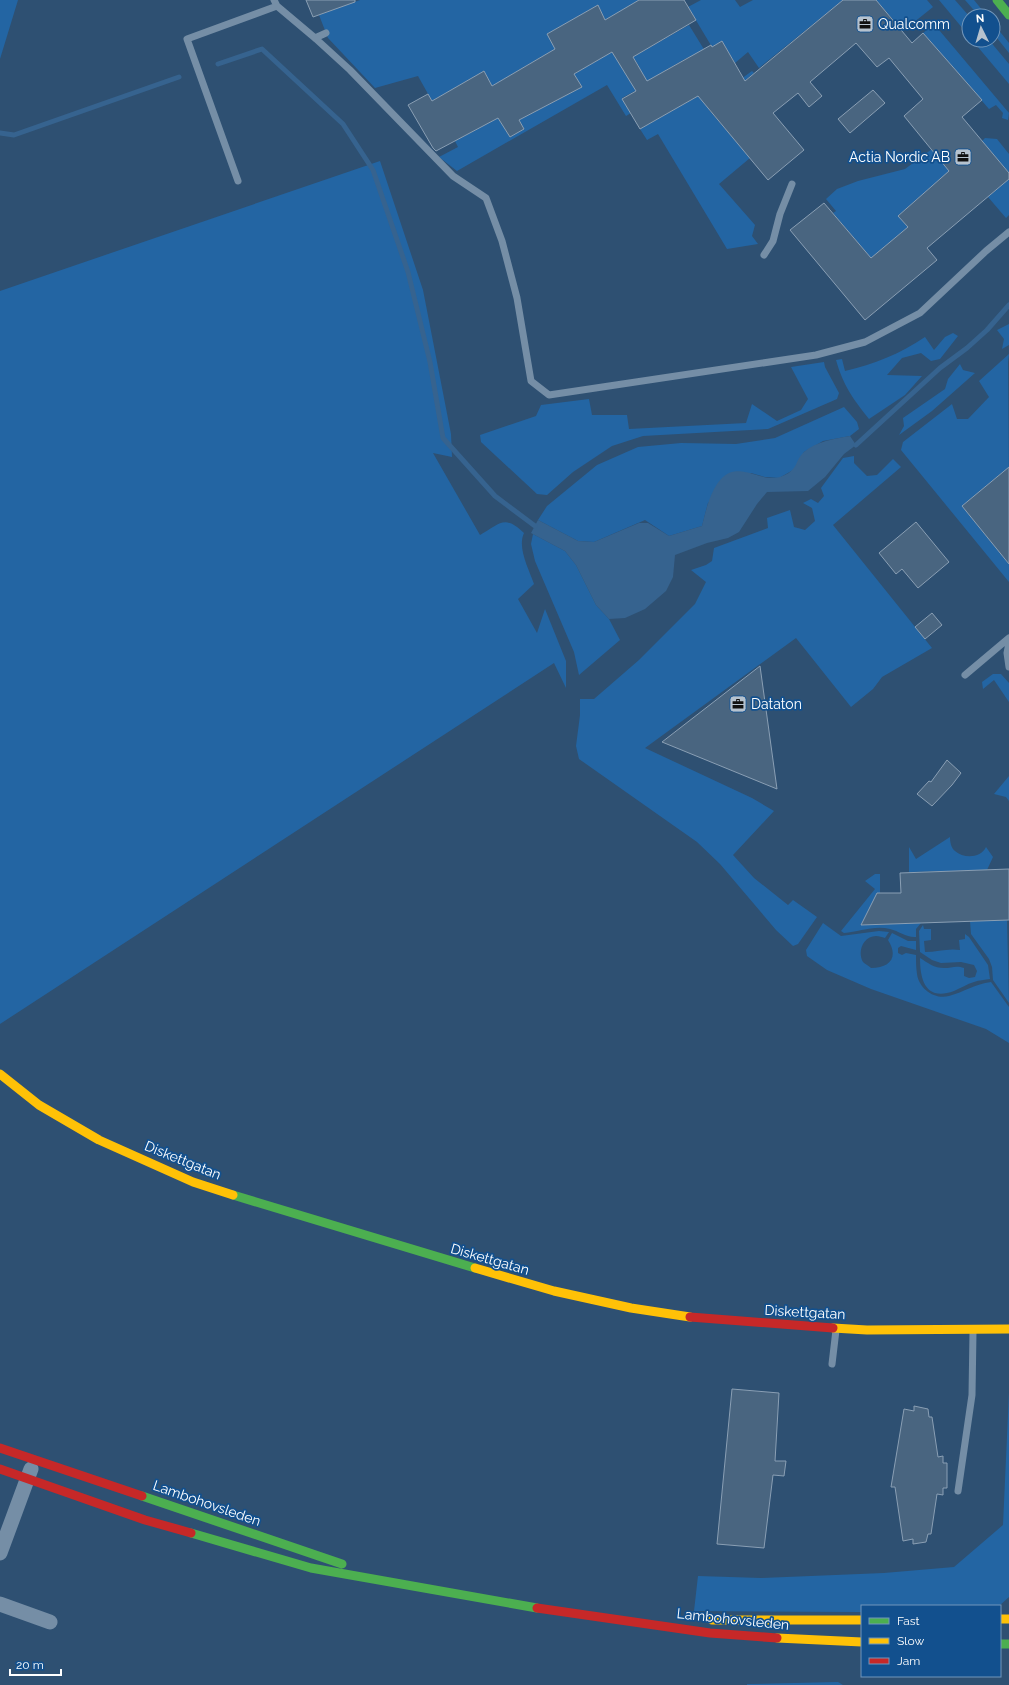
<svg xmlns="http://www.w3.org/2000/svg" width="1009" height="1685" viewBox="0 0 1009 1685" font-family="Raleway,sans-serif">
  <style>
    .green { fill: #2365a3 }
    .water { fill: #36638f }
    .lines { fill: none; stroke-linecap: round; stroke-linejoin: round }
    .stream { stroke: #36638f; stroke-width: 5 }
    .building { fill: #496580; stroke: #8a9fb4 }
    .lane { stroke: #758ea6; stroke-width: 7 }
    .street { stroke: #758ea6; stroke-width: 15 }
    .fast { stroke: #4caf50; stroke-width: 9 }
    .slow { stroke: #ffc107; stroke-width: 9 }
    .jam { stroke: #c62828; stroke-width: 9 }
    .labels { text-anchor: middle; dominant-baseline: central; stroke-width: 3.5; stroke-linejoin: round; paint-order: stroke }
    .poi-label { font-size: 14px; fill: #fff; stroke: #12508e; text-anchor: start }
    .street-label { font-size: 14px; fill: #fff; stroke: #12508e }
  </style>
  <rect width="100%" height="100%" fill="#2e5072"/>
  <path class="green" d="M 0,0 L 18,0 L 0,59 Z
    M 360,0 L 639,0 L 605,20 L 598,5 L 548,34 L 555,49 L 492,86 L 484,71 L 432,101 L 418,76 L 375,88 L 328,38 L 319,15 Z
    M 701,0 L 735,0 L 740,7 L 753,0 L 843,0 L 759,68 L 748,52 L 735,63 L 722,41 L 712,47 L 688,7 Z
    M 876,0 L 927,0 L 933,7 L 903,31 Z
    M 939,0 L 955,0 L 969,16 L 969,36 Z
    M 965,0 L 974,0 L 987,16 L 979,16 Z
    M 993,23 L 1009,43 L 1009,53 L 993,33 Z
    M 934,24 L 1009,113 L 1008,120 L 1002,118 L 1003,113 L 996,105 L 989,109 L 923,33 Z
    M 689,25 L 705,51 L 685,59 L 661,73 L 662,76 L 622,98 L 631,113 L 626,116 L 607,85 L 457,171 L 439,157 L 458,147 L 455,141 L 498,118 L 510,137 L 524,129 L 519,120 L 582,87 L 574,74 L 612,52 L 626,74 L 639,66 L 633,57 Z
    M 972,40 L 989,40 L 1009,64 L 1009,84 Z
    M 752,71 L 754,73 L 709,110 L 750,158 L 719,184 L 755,225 L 752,236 L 758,244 L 727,249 L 658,134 L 647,140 L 640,129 L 725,81 L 730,87 Z
    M 985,138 L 997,139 L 1009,154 L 1009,173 L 982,141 Z
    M 932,149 L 949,171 L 898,216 L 908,227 L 871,258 L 833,213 L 836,211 L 826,199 L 837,189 L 858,181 L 905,169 Z
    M 380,161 L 423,290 L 451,434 L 452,457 L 433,453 L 480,535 C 500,524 504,514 524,533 C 517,548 529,569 534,584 L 518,599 L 537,633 L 545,609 L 566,661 L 566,688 L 554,663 L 0,1024 L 0,291 Z
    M 1009,179 L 1009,215 L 1006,218 L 988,197 Z
    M 1009,324 L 1009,345 L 1002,349 L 1004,339 L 997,330 Z
    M 953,333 L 958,336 L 940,359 L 931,361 L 921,353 L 902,358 L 887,375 L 922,376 L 905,395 L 869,419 C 853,399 843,385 836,360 L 842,359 L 845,371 C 874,364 900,354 925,337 L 934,350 L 945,337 Z
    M 1009,354 L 1008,362 L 1009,477 L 1004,471 L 962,506 L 1009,564 L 1009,582 L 901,450 L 903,442 L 952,404 L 957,419 L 968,419 L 989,397 L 979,381 Z
    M 824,362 L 825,367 L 839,393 L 837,399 L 768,429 L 643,436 L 612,446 L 573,472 L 547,495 L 537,494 L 481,442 L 480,435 L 536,416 L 541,405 L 589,399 L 592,415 L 627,415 L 629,429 L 746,423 L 752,404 L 777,421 L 801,410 L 808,399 L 791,367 Z
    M 960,364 L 963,370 L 975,373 L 932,411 L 899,435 L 904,426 L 903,418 L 945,389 L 948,379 Z
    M 844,407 L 857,422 L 859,429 L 850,436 L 823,441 L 804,452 L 795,469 L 779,478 L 765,477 L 751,473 L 708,503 L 702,526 L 669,536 L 645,520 L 594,542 L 578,541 L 538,520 L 547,506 L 597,465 L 638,447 L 681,443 L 736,444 L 775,438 Z
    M 854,456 L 854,463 L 867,476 L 877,475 L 893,459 L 901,467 L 833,525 L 932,648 L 882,677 L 873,689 L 851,707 L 796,638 L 645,748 L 752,798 L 774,811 L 733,855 L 754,878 L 788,905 L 793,900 L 817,917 L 798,944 L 793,946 L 776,930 L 720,864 L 697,842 L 579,759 L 576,746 L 580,715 L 580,699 L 594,699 L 639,660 L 695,604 L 706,582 L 691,570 L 706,565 L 712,561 L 714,548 L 768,528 L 767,518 L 790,510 L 794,527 L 805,530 L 815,521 L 812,508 L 803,503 L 811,499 L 818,503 L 824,496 L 821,488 L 843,458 Z
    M 533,534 L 565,551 L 576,565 L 596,605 L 609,619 L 620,640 L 579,675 L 574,652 L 535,561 L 531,544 Z
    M 993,674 L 1001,674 L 1009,683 L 1009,702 L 994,680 L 983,689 L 982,682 Z
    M 1009,776 L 1009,801 L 1006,797 L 994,794 Z
    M 950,837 C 950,842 951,848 955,851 C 964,859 981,858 986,847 L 993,857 L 987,870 L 909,872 L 909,847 L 916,859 Z
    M 875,874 L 880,874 L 880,893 L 877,894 L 861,925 L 921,923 L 916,929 L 916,937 C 907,938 899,931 890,929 C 874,925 859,932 844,933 L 841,931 L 875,889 L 865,881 Z
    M 1007,920 L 1009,1003 L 993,980 L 992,967 L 989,959 L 971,934 L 970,921 Z
    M 823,923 L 841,936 L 879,931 L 889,932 L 885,938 C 882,937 879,936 876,936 C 863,936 857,952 863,962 C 865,964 869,966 871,968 C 890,968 899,957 888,940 L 892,933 L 908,941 L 916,941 L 916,950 L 901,946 L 898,948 L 898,953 L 902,955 L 906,953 L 916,955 C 916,961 916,968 917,974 C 919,989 935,1000 949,996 C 964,992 975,984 991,982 L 1009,1007 L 1009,1043 L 986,1029 L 871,989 L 827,970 L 807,956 L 806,950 Z
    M 923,925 L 924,929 L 931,929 L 931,940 L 924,941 L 925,952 C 937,952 948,948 960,950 L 959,940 L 965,939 L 965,934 L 969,937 L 988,965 L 990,979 C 985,980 979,980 974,982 C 967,984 961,988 954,991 C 926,1001 920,981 920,958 C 928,963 934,968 944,968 C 952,968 956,965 964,968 L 964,976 L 969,978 L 975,977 L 977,971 L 974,965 L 961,962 L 941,963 L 932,960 L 920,952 L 919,931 Z
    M 1009,1392 L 1009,1597 L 999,1606 L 862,1606 L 862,1612 L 694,1611 L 698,1576 L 761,1578 L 884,1573 L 954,1567 L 1003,1525 Z
    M 838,1682 L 843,1685 L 747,1685 L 747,1684 Z"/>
  <path class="water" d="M 850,436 L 856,445 L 844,454 L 825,477 L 808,491 L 767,492 L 757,504 L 739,532 L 728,538 L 707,543 L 675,555 L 673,577 L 666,591 L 645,609 L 625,618 L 609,619 L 596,605 L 576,565 L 565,551 L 531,533 L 538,520 L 578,541 L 594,542 L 639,523 L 648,523 L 669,536 L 702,526 C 706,510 713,477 732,472 C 737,470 748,472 753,474 C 761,476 771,480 780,477 C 799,471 794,461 804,452 C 817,441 834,439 850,436 Z"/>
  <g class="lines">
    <path class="stream" d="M 218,64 L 262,49 L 343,124 L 373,170 L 408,272 L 430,362 L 443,438 L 495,496 L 535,526
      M 0,133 L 14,135 L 179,77
      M 856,445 L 940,368 L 967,348 L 987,330 L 1009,305"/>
  </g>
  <path class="building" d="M 306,0 L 355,0 L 355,2 L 313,17 Z
    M 639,0 L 684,0 L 696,20 L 633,57 L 647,81 L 711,45 L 712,47 L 722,41 L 745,81 L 843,0 L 876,0 L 912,43 L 923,33 L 982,100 L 962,117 L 1009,173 L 1009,179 L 927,248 L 937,260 L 865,320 L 790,230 L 824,203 L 871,258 L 908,227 L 898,216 L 949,171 L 904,116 L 923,99 L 889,58 L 877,67 L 856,43 L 810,82 L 822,96 L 809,107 L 798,93 L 773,113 L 804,150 L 768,180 L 698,96 L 640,129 L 622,99 L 636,91 L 612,52 L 574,74 L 582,87 L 519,120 L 524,129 L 510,137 L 498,118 L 436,151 L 433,148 L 408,105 L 428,94 L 432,101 L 484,71 L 492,86 L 555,49 L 547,34 L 598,5 L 605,20 Z
    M 873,90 L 885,103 L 850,133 L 838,119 Z
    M 1009,467 L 1009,564 L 962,506 Z
    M 916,522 L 949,562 L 918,588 L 902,569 L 896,574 L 879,553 Z
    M 932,613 L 942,625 L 925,639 L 915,627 Z
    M 760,666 L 777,789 L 662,742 Z
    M 947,760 L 961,773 L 952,785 L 932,806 L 917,794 L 929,781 L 931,782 Z
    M 1009,869 L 1009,920 L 861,925 L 877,893 L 901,893 L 900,873 Z
    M 732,1389 L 779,1393 L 775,1461 L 786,1461 L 784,1476 L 773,1475 L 764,1548 L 717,1544 Z
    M 914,1406 L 928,1409 L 929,1417 L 932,1417 L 938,1457 L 943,1456 L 943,1463 L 947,1463 L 947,1488 L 943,1488 L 943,1495 L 937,1494 L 931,1534 L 928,1534 L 926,1542 L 913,1544 L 913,1539 L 903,1541 L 895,1487 L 891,1487 L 904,1409 L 914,1411 Z"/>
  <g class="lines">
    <path class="lane" d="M 274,0 L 277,6 L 315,38 L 350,70 L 453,176 L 486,198 L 502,241 L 517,298 L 531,381 L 549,395 L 816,355 L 865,342 L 920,313 L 986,251 L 1009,232
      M 315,38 L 326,33
      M 238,181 L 187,39 L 277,6
      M 764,255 L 773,241 L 780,214 L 792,184
      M 1009,643 L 1007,653 L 1009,667
      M 965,675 L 1009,638
      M 832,1364 L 836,1330
      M 958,1491 L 972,1395 L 973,1332"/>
    <path class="street" d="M 0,1553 L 31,1469
      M 0,1604 L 50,1622"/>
    <path class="fast" d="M 997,0 L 1009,15
      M 233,1195 L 475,1268
      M 142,1496 L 342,1564
      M 191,1533 L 311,1568 L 537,1608
      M 1000,1644 L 1009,1644"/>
    <path class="slow" d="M 0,1074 L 39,1105 L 99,1140 L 193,1182 L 233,1195
      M 475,1268 L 554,1291 L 631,1308 L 690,1317
      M 833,1328 L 867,1330 L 1009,1329
      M 1000,1619 L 1009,1619
      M 712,1620 L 862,1620
      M 777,1638 L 862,1642"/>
    <path class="jam" d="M 690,1317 L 833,1328
      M 0,1448 L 142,1496
      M 0,1469 L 145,1520 L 191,1533
      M 537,1608 L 710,1633 L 777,1638"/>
  </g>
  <defs>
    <g id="office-square" transform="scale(0.9)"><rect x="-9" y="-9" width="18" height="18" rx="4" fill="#b6c2ce" stroke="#12508e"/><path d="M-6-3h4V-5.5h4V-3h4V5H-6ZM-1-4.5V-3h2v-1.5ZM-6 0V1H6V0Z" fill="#111"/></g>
  </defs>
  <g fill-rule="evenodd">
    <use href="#office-square" x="865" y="24"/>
    <use href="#office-square" x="963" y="157"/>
    <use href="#office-square" x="738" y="704"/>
  </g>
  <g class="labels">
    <g class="poi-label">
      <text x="878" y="24">Qualcomm</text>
      <text x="950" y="157" text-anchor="end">Actia Nordic AB</text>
      <text x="751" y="704">Dataton</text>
    </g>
    <g class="street-label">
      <text transform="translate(183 1160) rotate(22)">Diskettgatan</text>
      <text transform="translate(490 1259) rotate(16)">Diskettgatan</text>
      <text transform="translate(805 1312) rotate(3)">Diskettgatan</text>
      <text transform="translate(207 1503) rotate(19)">Lambohovsleden</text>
      <text transform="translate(733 1619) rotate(6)">Lambohovsleden</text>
    </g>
  </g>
  <rect x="861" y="1605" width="140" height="72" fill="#12508e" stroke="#7196bb"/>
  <rect x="869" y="1618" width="20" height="6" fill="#4caf50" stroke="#7196bb"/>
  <text x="897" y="1625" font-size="12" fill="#ffffff">Fast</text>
  <rect x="869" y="1638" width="20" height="6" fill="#ffc107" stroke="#7196bb"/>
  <text x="897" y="1645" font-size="12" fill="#ffffff">Slow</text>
  <rect x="869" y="1658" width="20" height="6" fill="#c62828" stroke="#7196bb"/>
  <text x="897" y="1665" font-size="12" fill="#ffffff">Jam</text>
  <g transform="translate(981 28) rotate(355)"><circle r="19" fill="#12508e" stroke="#7196bb"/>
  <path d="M0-3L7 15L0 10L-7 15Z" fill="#b6c2ce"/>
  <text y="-6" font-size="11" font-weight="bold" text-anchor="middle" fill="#ffffff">N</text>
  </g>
  <path d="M10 1669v6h51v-6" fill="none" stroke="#ffffff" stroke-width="2"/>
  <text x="16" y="1669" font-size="12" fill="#ffffff" stroke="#12508e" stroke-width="3" paint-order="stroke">20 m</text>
</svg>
